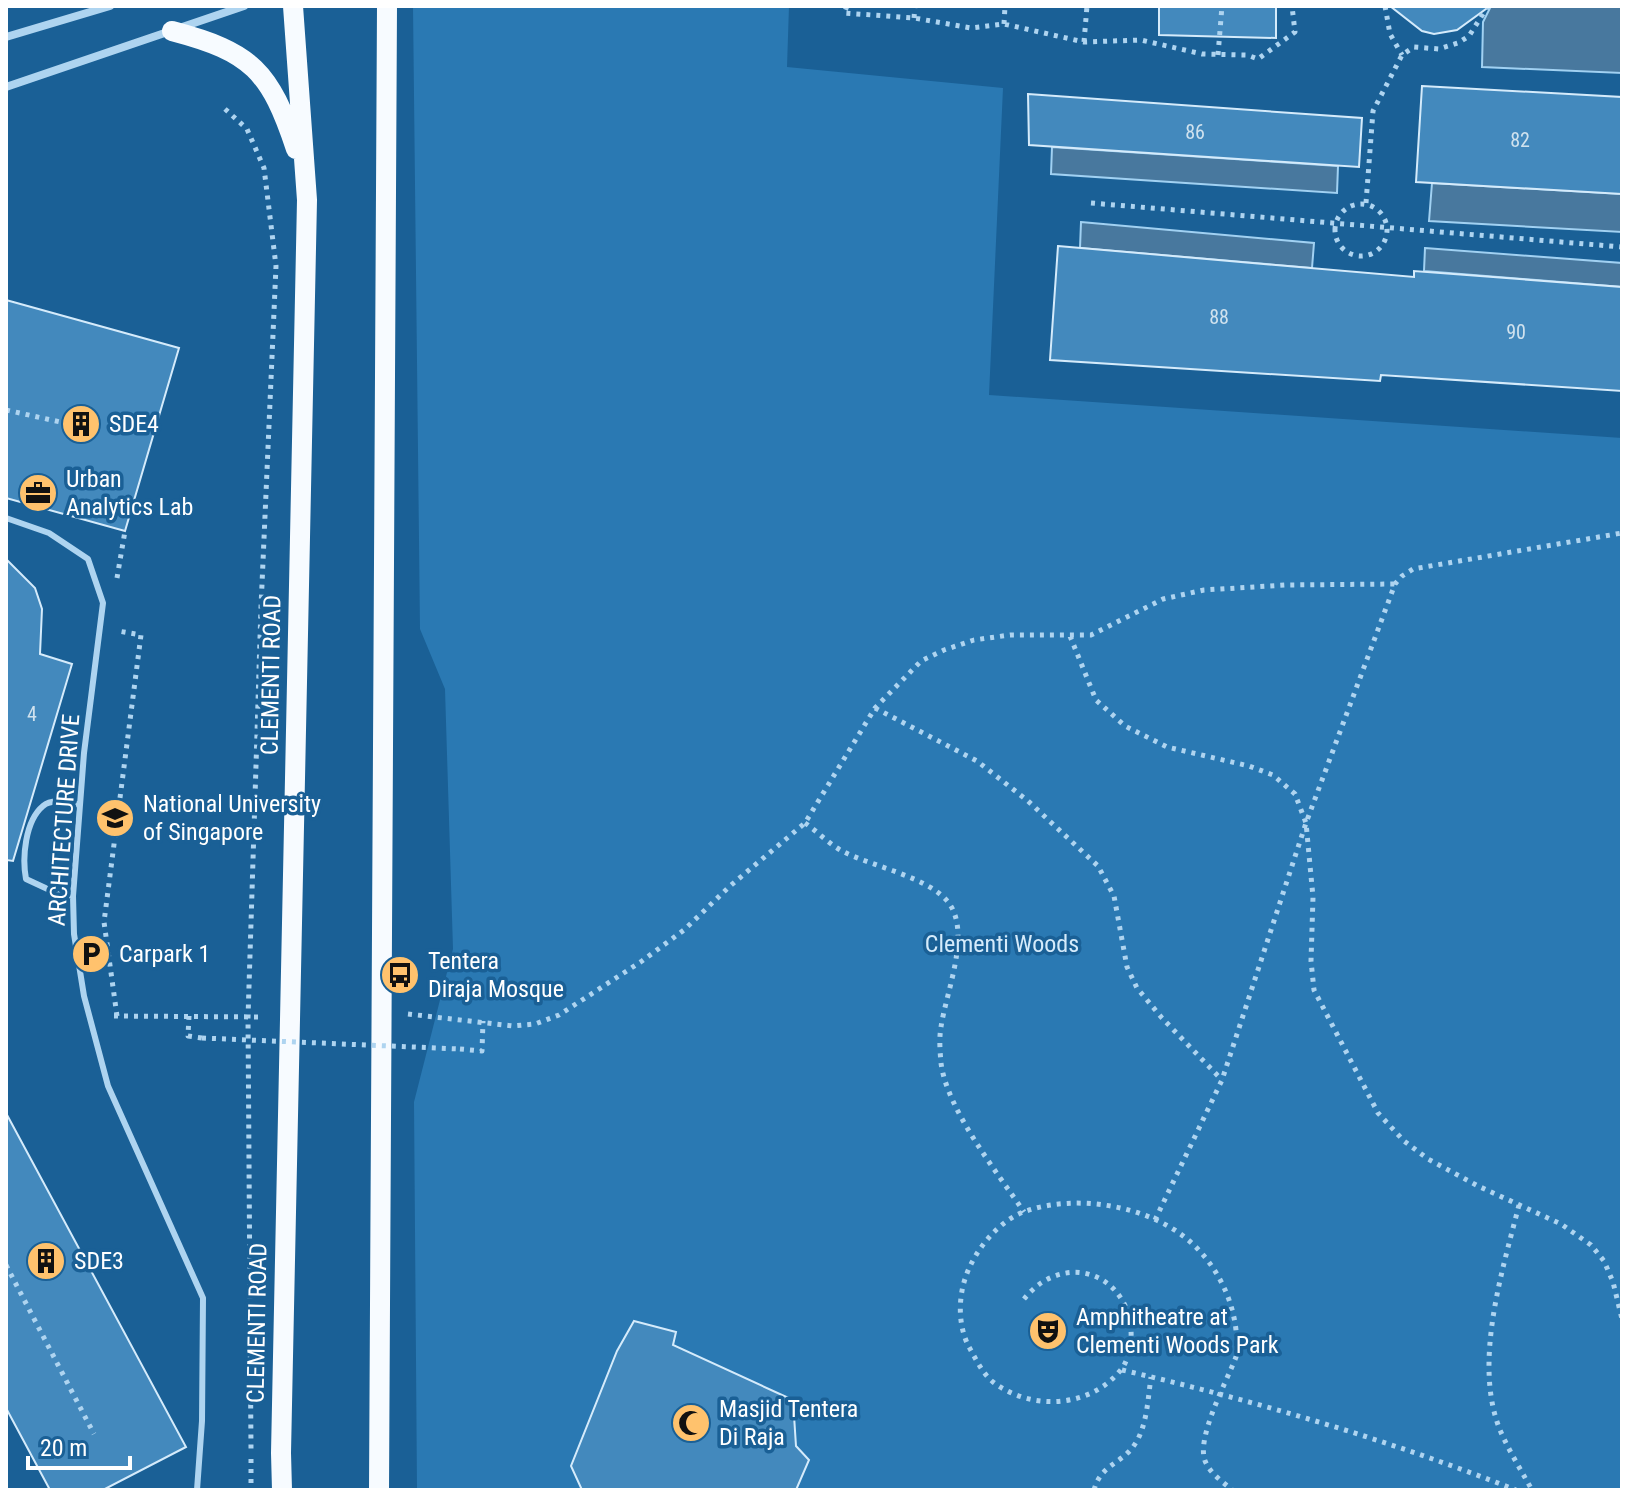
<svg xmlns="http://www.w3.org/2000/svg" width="1628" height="1496" viewBox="0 0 1628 1496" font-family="'Roboto Condensed',sans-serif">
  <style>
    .green { fill: #2a79b3 }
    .water { fill: #48789e; stroke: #a1d1f2; stroke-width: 2 }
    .building { fill: #4389bd; stroke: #d5ebfb; stroke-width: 2 }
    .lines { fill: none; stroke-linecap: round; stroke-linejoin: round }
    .path { stroke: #aed4f0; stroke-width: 5; stroke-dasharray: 4 6; stroke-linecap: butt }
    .service { stroke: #aed4f0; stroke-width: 6 }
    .minor { stroke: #aed4f0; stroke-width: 8 }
    .primary { stroke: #f7fbff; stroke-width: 20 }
    .path-bridge { stroke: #aed4f0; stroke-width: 5; stroke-dasharray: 4 6; stroke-linecap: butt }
    .labels { text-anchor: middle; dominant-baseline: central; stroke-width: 7; stroke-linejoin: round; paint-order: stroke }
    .number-label { font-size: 20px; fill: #d0e2ee }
    .poi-label { font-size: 24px; fill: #fff; stroke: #1a6096; text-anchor: start }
    .street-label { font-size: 24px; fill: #fff; stroke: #1a6096 }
    .park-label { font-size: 24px; fill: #d5ebfb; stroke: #1a6096 }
  </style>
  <rect width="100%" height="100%" fill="#1a6096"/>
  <path class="green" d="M 413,6 L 789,6 L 787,67 L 1003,88 L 989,395 L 1622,438 L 1622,1490 L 417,1490 L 414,1102 L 453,949 L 445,689 L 420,629 Z"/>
  <path class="water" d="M 1491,6 L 1622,6 L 1622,73 L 1482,67 L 1483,22 Z
    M 1052,147 L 1338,166 L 1337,193 L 1051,174 Z
    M 1432,183 L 1622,194 L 1622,232 L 1429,221 Z
    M 1081,222 L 1314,243 L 1312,268 L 1080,248 Z
    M 1425,248 L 1622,263 L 1622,287 L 1424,271 Z"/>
  <path class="building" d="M 1159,6 L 1276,6 L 1276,38 L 1159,35 Z
    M 1390,6 L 1490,6 L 1457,30 L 1434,34 L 1422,31 Z
    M 1422,86 L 1622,97 L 1622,194 L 1416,182 Z
    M 1028,94 L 1362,118 L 1359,167 L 1029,145 Z
    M 1058,246 L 1414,277 L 1414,271 L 1622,287 L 1622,391 L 1381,375 L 1380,381 L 1050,360 Z
    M 6,300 L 179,348 L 125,531 L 6,498 Z
    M 6,559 L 35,588 L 42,609 L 40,654 L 72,664 L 13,861 L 6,860 Z
    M 6,1113 L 186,1447 L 103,1490 L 50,1490 L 6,1408 Z
    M 634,1321 L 676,1332 L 673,1345 L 793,1400 L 796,1446 L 809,1460 L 796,1490 L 582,1490 L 571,1466 L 617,1351 Z"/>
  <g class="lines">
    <path class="path" d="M 847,6 L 844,13 L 914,18 L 971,28 L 1004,24 L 1084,42 L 1141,40 L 1202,54 L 1247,55 L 1258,59 L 1295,32 L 1292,6
      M 1385,6 L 1390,34 L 1402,55
      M 914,18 L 915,6
      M 1004,24 L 1005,6
      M 1084,42 L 1087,6
      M 1218,55 L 1222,6
      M 225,109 L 247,129 L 264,168 L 276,266 L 261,607 L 248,1018 L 251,1449
      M 1091,203 L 1622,247
      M 1366,203 L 1373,111 L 1402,55 L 1414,47 L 1439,49 L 1458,43 L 1469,36 L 1488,6
      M1335 230a26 26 0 1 1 52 0a26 26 0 1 1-52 0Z
      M 6,410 L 101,431
      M 117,578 L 125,531
      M 1070,636 L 1096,700 L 1125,726 L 1167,747 L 1249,766 L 1273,775 L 1295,794 L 1306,823 L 1313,897 L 1311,961 L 1314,990 L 1378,1113 L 1404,1141 L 1428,1159 L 1478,1186 L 1561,1224 L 1591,1245 L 1604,1261 L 1613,1282 L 1622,1319
      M 875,708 L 977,761 L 1028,801 L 1098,866 L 1114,896 L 1127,967 L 1137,988 L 1162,1018 L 1222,1080
      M 805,823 C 818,832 830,845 844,852 C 874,867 928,877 948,902 C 972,932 946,992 941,1027 C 939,1038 940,1052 941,1063 C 947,1110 997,1172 1024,1212
      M 408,1014 L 513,1026 L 535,1024 L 559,1015 L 642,961 L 684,930 L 730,886 L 805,823 L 875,708 L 921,661 L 944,650 L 974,640 L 1010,635 L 1091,635 L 1163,599 L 1204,590 L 1286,585 L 1395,584
      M 114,1016 L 264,1017
      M 117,1016 L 104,922 L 141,635 L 118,631
      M 189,1016 L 188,1036 L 202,1038
      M 460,1049 L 482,1051 L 483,1021
      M 1519,1205 C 1502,1272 1473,1363 1500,1430 C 1509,1451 1521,1470 1532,1490
      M 1155,1220 L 1222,1080 L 1306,823 L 1395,584 L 1402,576 L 1413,569 L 1622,533
      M 6,1265 L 94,1434
      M 1024,1299 C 1029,1293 1035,1287 1041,1283 C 1086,1254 1134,1288 1131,1339 C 1130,1350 1127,1364 1119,1372 C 1088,1408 1031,1411 993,1382 C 982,1373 976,1359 969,1347 C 958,1326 958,1298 966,1276 C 975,1250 999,1220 1026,1211 C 1076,1194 1146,1205 1187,1239 C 1221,1267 1241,1314 1236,1357 C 1227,1381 1194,1441 1206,1463 C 1211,1474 1223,1482 1232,1490
      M 1122,1370 C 1256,1401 1389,1440 1516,1490
      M 251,1459 L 251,1490
      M 1094,1490 C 1101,1464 1122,1464 1135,1444 C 1147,1426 1148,1398 1151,1377"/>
    <path class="service" d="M 6,518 L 49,533 L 88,559 L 103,603 L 84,753 L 73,896 L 74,934 L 84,996 L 108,1086 L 203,1298 L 202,1421 L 197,1490
      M 73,896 L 54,892 L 26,879 C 22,858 25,821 43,806 C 52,798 69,803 80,805"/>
    <path class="minor" d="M 6,37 L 110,6
      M 6,87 L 244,6"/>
    <path class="primary" d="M 172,31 C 252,52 270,71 296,149
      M 282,1490 L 281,1453 L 307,200 L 293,6
      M 379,1490 L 387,6"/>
    <path class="path-bridge" d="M 202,1038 L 460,1049"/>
  </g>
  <defs>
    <g id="building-disc" transform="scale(2)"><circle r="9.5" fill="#ffc26d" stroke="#1a6096"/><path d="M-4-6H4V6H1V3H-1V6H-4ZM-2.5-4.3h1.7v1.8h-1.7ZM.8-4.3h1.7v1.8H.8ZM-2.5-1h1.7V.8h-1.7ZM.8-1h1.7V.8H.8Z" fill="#111"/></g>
    <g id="office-disc" transform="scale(2)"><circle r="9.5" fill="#ffc26d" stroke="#1a6096"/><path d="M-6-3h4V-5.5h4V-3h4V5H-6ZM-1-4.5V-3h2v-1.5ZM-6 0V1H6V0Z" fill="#111"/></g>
    <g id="university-disc" transform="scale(2)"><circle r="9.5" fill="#ffc26d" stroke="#1a6096"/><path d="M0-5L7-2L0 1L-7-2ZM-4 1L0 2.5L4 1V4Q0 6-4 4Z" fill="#111"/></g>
    <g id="parking-disc" transform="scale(2)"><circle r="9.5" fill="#ffc26d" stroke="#1a6096"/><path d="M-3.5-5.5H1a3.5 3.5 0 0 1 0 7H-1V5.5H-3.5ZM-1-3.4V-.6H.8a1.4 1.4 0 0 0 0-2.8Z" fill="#111"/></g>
    <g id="bus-disc" transform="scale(2)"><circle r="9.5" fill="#ffc26d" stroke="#1a6096"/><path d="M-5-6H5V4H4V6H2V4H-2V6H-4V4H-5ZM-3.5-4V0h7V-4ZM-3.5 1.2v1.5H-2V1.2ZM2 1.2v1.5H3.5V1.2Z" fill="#111"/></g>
    <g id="theatre-disc" transform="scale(2)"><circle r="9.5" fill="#ffc26d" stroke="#1a6096"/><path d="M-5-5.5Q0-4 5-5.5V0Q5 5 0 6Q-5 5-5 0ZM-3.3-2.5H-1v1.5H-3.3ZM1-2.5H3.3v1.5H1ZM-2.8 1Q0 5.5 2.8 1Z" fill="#111"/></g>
    <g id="mosque-disc" transform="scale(2)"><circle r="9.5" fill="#ffc26d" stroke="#1a6096"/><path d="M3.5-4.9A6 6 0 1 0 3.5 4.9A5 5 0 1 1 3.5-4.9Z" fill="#111"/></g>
  </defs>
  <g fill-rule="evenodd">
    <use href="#building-disc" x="81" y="424"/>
    <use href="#office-disc" x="38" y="493"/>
    <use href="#university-disc" x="115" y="818"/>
    <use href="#parking-disc" x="91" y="954"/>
    <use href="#bus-disc" x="400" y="975"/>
    <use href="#building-disc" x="46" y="1261"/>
    <use href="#theatre-disc" x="1048" y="1331"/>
    <use href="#mosque-disc" x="691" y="1423"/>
  </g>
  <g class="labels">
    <g class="number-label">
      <text x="1195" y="132">86</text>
      <text x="1520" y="140">82</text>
      <text x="1219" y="317">88</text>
      <text x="1516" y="332">90</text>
      <text x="32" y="714">4</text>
    </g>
    <g class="poi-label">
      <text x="109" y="424">SDE4</text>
      <text x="66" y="479">Urban<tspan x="66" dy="28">Analytics Lab</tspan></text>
      <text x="143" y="804">National University<tspan x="143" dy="28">of Singapore</tspan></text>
      <text x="119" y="954">Carpark 1</text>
      <text x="428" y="961">Tentera<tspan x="428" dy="28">Diraja Mosque</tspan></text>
      <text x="74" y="1261">SDE3</text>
      <text x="1076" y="1317">Amphitheatre at<tspan x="1076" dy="28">Clementi Woods Park</tspan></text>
      <text x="719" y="1409">Masjid Tentera<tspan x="719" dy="28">Di Raja</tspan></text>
    </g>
    <g class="street-label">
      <text transform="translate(271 675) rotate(-89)">CLEMENTI ROAD</text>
      <text transform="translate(64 820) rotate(-86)">ARCHITECTURE DRIVE</text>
      <text transform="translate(257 1323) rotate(-89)">CLEMENTI ROAD</text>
    </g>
    <g class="park-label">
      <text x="1002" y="944">Clementi Woods</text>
    </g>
  </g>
  <rect width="1628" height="1496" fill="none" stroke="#ffffff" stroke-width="16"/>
  <path d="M28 1456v12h102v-12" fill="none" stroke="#ffffff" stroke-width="4"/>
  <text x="40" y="1456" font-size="24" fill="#ffffff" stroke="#1a6096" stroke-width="6" paint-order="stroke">20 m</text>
</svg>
